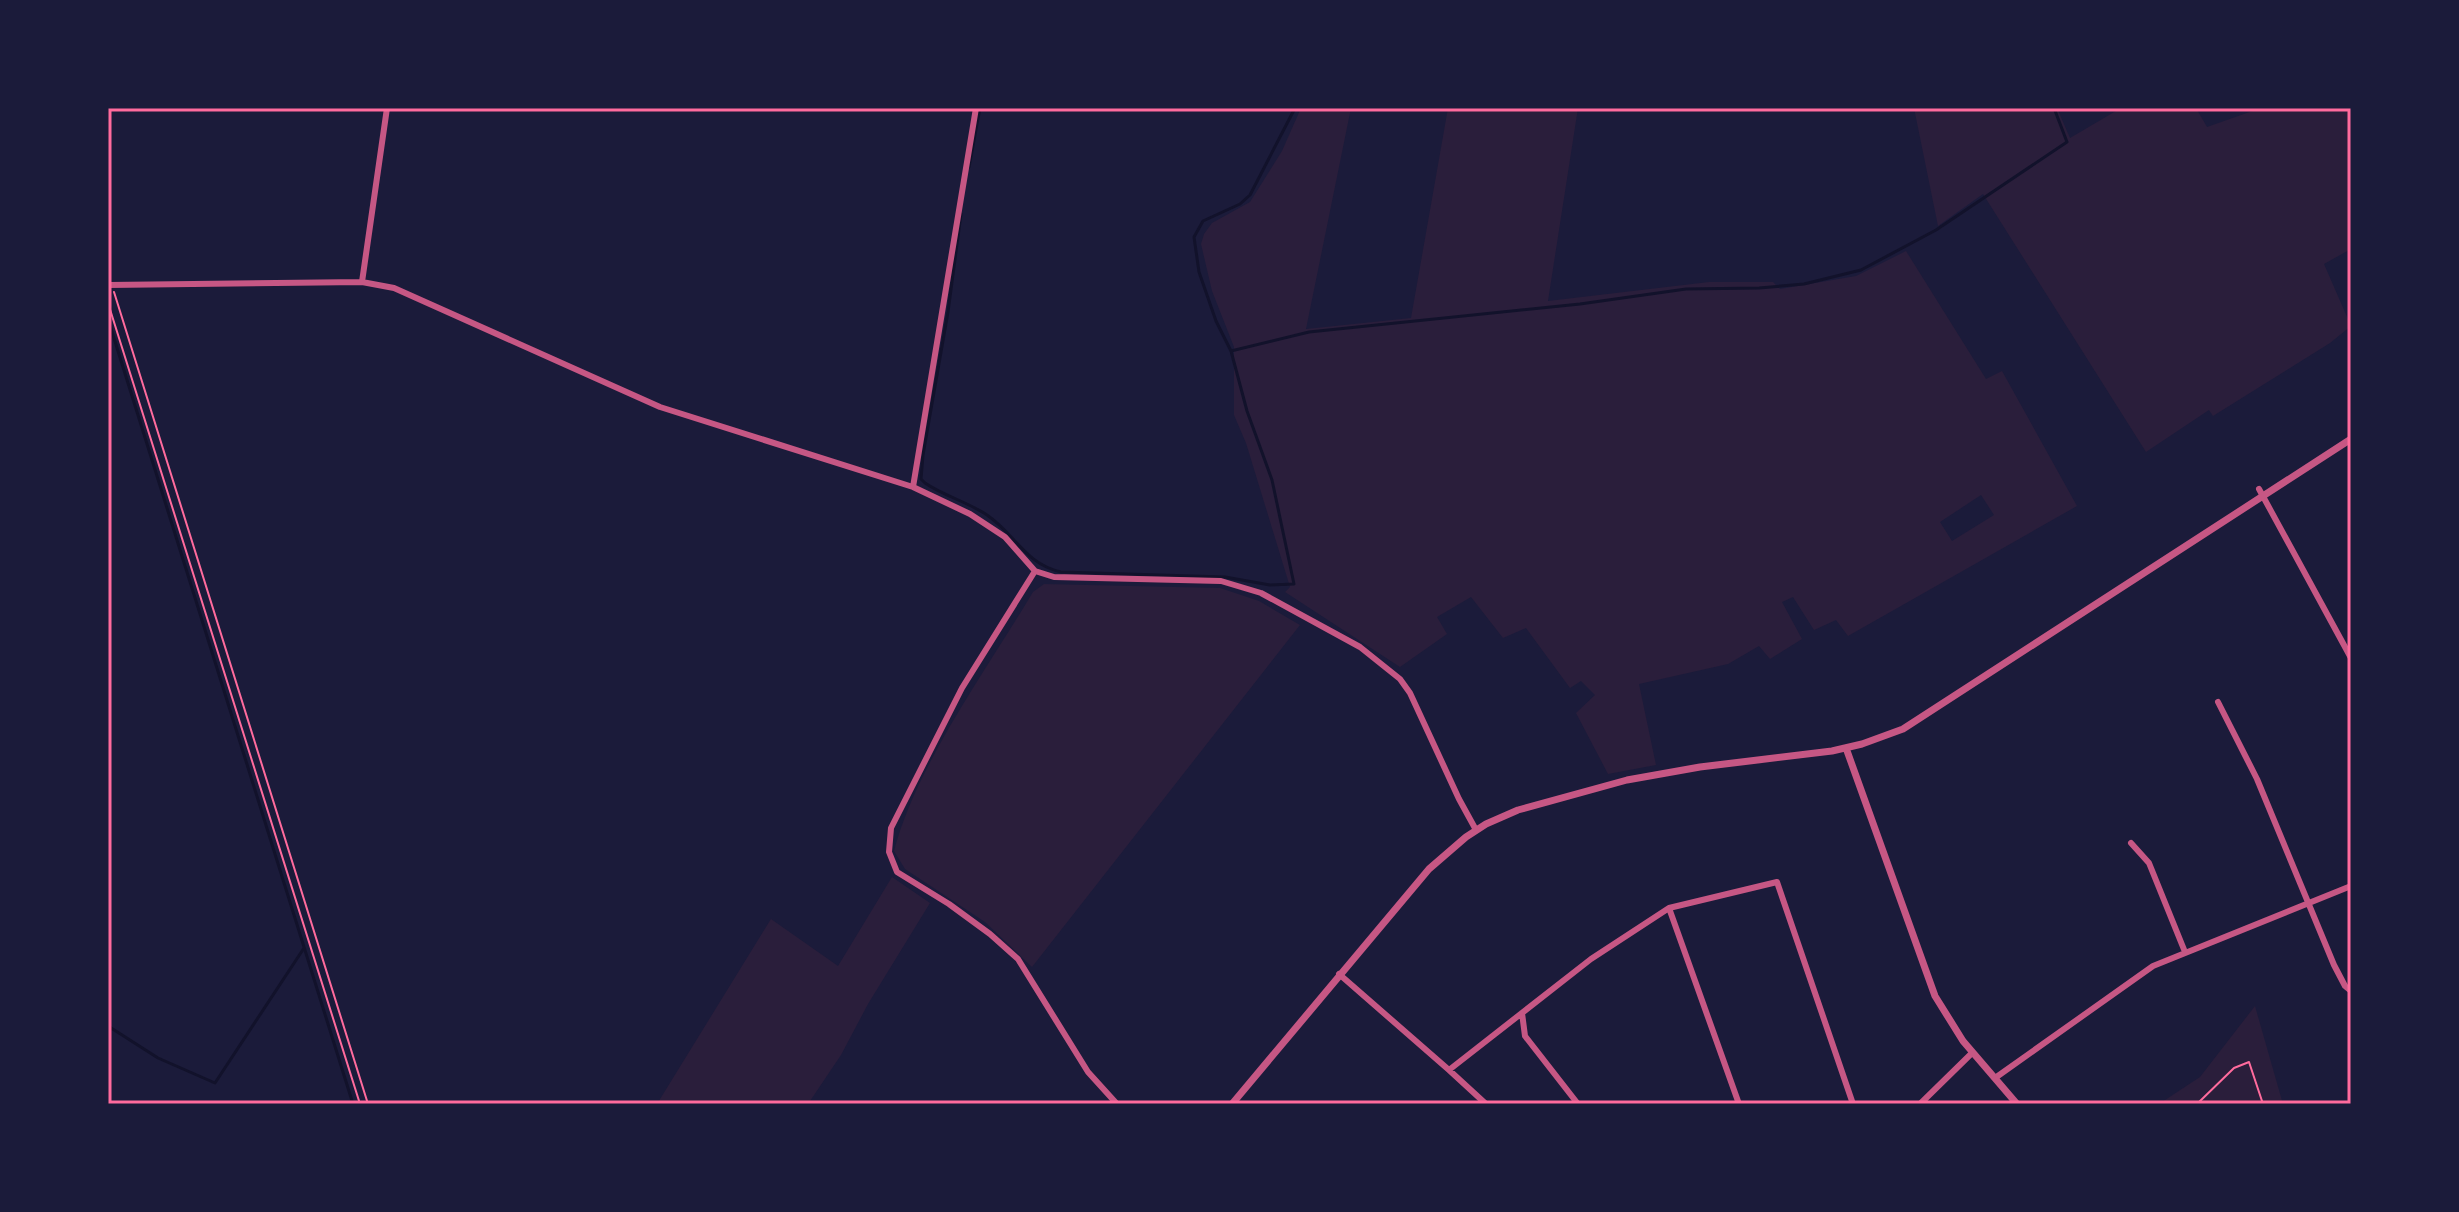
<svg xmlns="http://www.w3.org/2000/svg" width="2459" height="1212" viewBox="0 0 2459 1212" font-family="'IBM Plex Sans',sans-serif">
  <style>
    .green { fill: #2a1e3b; fill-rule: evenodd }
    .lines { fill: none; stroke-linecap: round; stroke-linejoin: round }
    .stream { stroke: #12122b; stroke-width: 3 }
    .path { stroke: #ff6b9d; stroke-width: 2 }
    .minor { stroke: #c65784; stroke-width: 6 }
    .tertiary { stroke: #c65784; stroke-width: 7 }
    .neatline { fill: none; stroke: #ff6b9d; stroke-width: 3 }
  </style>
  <rect width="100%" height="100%" fill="#1b1b3a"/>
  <path class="green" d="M 1301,108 L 1351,108 L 1306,329 L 1411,318 L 1448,108 L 1578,108 L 1548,301 L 1709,282 L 1773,282 L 1780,289 L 1856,276 L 1906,251 L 1986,379 L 2002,371 L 2077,506 L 1848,636 L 1836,620 L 1814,630 L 1793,597 L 1782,602 L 1802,639 L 1770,659 L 1759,646 L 1728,664 L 1639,684 L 1656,765 L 1608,774 L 1576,713 L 1595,695 L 1581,681 L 1570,688 L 1526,628 L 1503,638 L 1471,597 L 1437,617 L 1447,634 L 1400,667 L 1285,592 L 1290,587 L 1246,443 L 1234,415 L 1234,347 L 1212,291 L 1201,244 L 1204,234 L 1212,223 L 1250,202 L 1282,151 ZM 1981,495 L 1994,515 L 1952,541 L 1940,522 Z
    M 1914,108 L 2057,108 L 2070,138 L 2121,108 L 2196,108 L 2207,127 L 2261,108 L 2351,108 L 2351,249 L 2324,264 L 2351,326 L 2330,343 L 2213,416 L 2209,410 L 2146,452 L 1983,194 L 1938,226 Z
    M 1044,584 L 1220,588 L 1259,601 L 1300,625 L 1032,967 L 985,922 L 905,869 L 894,851 C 916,766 987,669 1033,592 Z
    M 892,877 L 930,903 L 868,1004 L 841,1055 L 808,1104 L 657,1104 L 771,919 L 838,966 Z
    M 2255,1006 L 2283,1104 L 2159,1104 L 2200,1077 Z"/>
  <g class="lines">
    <path class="stream" d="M 969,167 L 980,108
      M 961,214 L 948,312 L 923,455 L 921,479 L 925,483 C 944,496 968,502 987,515 C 1015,534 1025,564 1061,572 L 1225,577 L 1270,585 L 1294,584 L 1272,480 L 1247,411 L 1231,351 L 1216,321 L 1199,272 L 1194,237 L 1203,221 L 1240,204 L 1250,195 L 1295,108
      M 108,319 L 353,1104
      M 1231,351 L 1309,332 L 1580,304 L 1686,289 L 1759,288 L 1804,284 L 1861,270 L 1936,230 L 2067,142 L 2054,108
      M 108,1026 L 158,1058 L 215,1083 L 304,948"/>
    <path class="path" d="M 114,292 L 368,1104
      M 108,303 L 360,1104
      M 2197,1104 L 2234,1068 L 2249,1062 L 2263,1104"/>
    <path class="minor" d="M 362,282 L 387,108
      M 108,285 L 362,282 L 394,288 L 660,407 L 913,487 L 970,514 L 1005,537 L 1035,571 L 1054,577 L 1221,581 L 1261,593 L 1360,647 L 1400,679 L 1410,693 L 1459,799 L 1476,830
      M 913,487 L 976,108
      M 2259,489 L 2351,658
      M 1035,571 L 962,688 L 891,828 L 889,852 L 897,872 L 949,904 L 990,934 L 1018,959 L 1088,1072 L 1117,1104
      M 2218,702 L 2257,779 L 2334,965 L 2345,986 L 2351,991
      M 2131,843 L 2149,863 L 2185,952
      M 1669,908 L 1739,1104
      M 1339,974 L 1449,1070 L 1591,959 L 1669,908 L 1777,882 L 1853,1104
      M 1522,1013 L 1525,1036 L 1578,1104
      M 1449,1070 L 1486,1104
      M 1995,1078 L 2153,966 L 2351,886
      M 1920,1104 L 1972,1053"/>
    <path class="tertiary" d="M 1846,748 L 1935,996 L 1963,1041 L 2017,1104
      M 1232,1104 L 1429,869 L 1466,837 L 1486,824 L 1518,810 L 1627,780 L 1700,767 L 1832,751 L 1862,744 L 1903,729 L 2351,439"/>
  </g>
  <rect width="2459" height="1212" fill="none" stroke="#1b1b3a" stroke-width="220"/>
  <rect x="110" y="110" width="2239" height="992" class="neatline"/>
</svg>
